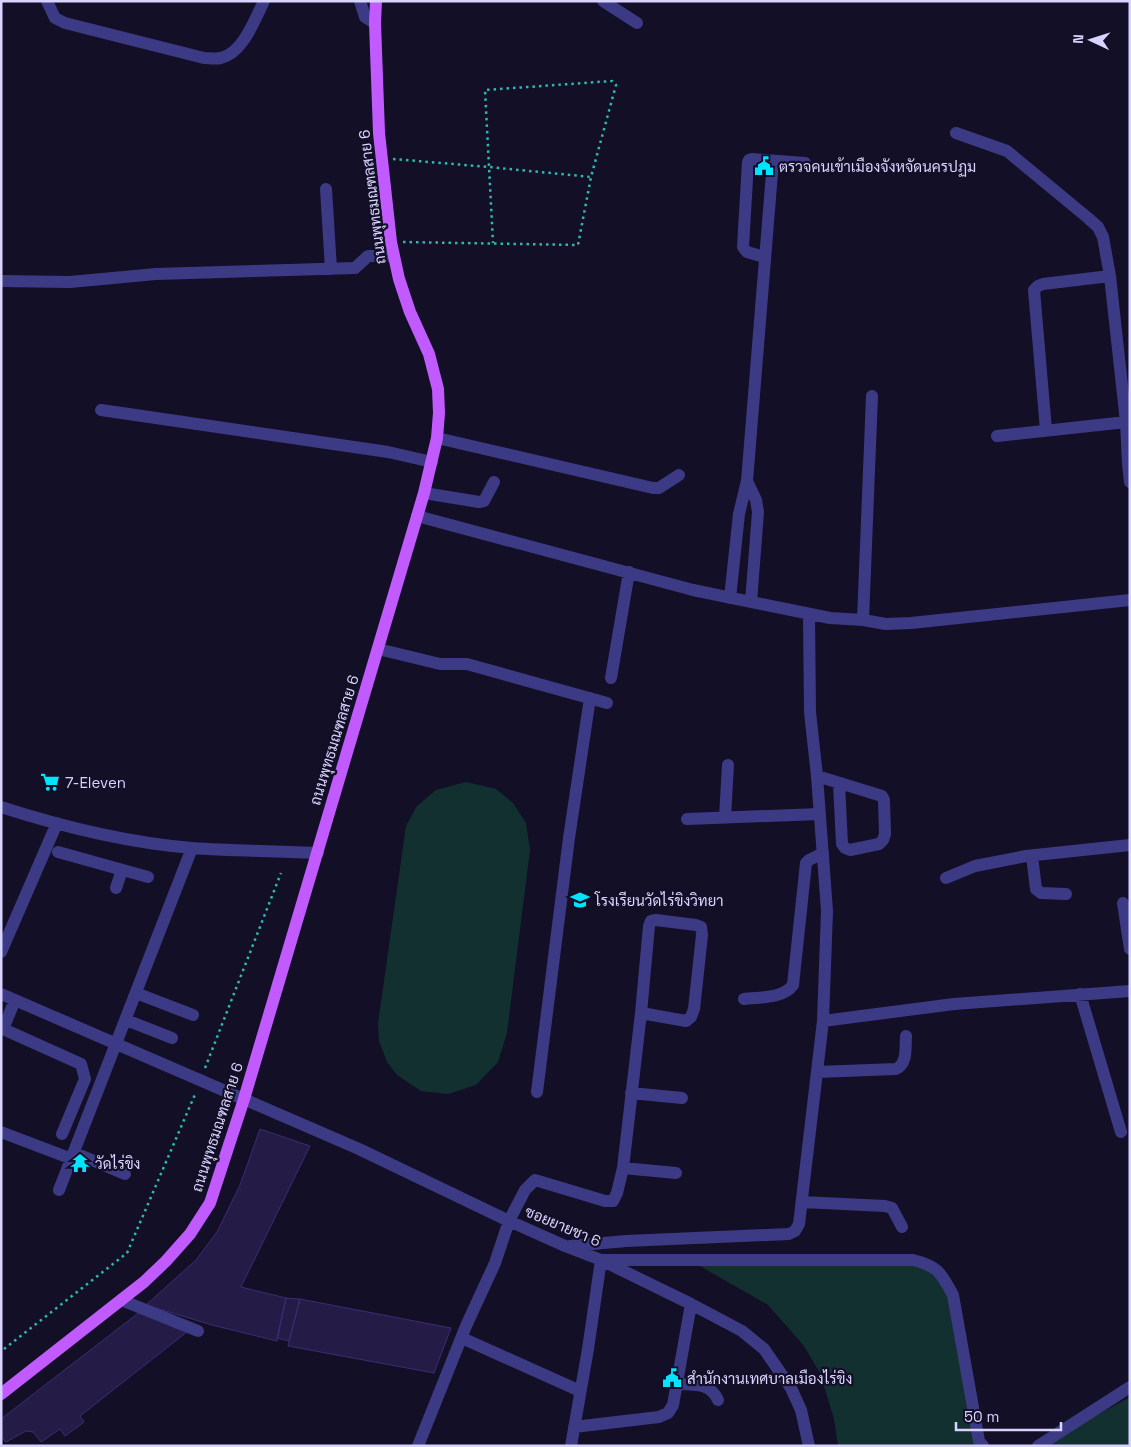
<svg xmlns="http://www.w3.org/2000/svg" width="1131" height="1447" font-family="'Space Grotesk',Sarabun,sans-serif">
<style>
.green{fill:#12302f}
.building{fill:#241b47;stroke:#3b2d73}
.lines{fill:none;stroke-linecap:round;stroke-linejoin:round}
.path{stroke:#2fb8b0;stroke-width:2.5;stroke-dasharray:2.5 4;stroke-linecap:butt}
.minor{stroke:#3d3a85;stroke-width:12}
.major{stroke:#c25bff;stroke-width:12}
.labels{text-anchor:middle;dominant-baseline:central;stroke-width:4.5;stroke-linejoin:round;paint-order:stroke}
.poi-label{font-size:15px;fill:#d9d4ff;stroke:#130f26;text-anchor:start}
.street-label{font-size:15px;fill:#d9d4ff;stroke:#130f26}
</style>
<rect width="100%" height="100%" fill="#130f26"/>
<path class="green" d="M466,782L496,789L513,803L526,823L530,850L507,1033L498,1062L476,1085L448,1094L421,1091L397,1075L387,1062L379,1041L378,1023L406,826L417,806L436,790Z
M693,1262L928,1265L953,1297L982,1446H838L834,1419L820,1373L804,1346L768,1305Z
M1130,1397V1446H1040L1049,1441Z"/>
<path class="building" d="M260,1129L310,1146L241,1287L286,1298L277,1341L212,1325L146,1305L196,1260L217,1232L240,1185Z
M286,1298L300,1299L289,1341L277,1338Z
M300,1299L451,1328L434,1373L288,1346Z
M141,1311L188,1331L80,1416L84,1422L65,1436L60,1429L41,1442L33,1432L26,1431L6,1442L1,1437V1419Z"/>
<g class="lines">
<path class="path" d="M393,159L489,167L591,177
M403,242L578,245L591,177L616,85L612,81L485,90L493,243
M205,1068L281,873
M4,1349L127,1253L196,1092"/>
<path class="minor" d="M47,1L55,18L65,23L204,58C209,58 216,59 221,58C243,53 255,19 264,1
M360,1L365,17L375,23
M603,1L637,23
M956,133L1007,151L1088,218L1098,227L1103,237L1110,276L1126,422L1128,464
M326,189L331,269
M764,257L747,252L743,247L748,162L749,160L752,159L805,163
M1,281L70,282L156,274L355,268L368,256H393
M101,410L388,452L432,462
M1046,430L1034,290L1038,286L1043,284L1110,276
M997,436L1126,422
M437,438L653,488H659L679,475
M1130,464H1128L1130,482
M747,481L756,500L758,512L751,602
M424,493L479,502L484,501L494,482
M417,516L693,590L830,618L863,620L886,624L911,623L1130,600
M730,598L739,514L747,481L773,161
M863,620L872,396
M378,649L440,664H467L607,703
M611,678L629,572
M817,776L882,796L884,800L885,834L883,840L879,844L850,850L845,848L842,844L839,784
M1,807C60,826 130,843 192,848C234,851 276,851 318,853
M725,817L728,765
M687,819L820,814
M58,852L148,877
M1032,856L1036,889L1041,893L1066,894
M946,878L975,866L1026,856L1130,845
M116,888L122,870
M1123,903L1130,949
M1,952L57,823
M136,993L193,1015
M1,994L359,1149L509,1221L565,1246L601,1260L691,1304L742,1331L764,1349L791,1388L801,1410L809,1446
M1080,994L1121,1132
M744,999C759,997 783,999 793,985L806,863L809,860L823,853
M126,1020L172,1038
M823,1021L954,1004L1130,991
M1,1028L81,1064L85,1079L62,1134
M3,1029L15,1000
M817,1072L896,1069C908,1063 905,1048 906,1036
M537,1092L569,838L590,698
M631,1093L682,1098
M1,1132L72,1159
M75,1153L125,1174
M623,1168L676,1173
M59,1190L192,848
M802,1202L885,1206L892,1208L902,1227
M570,1246L626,1241L789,1234L795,1231L799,1224L823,1021L827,911L817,776L810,712L809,615
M121,1300L198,1331
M462,1338L580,1391
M677,1384C694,1385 710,1382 718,1400
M574,1427L659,1417L668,1413L673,1405L691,1304
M418,1446L466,1326L495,1263L509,1221L525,1190L535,1180L605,1201H613L617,1193L623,1168L641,1013L649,926L651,921L656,920L696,925L701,927L702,935L694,1009L691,1017L686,1021L641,1013
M571,1446L588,1349L601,1260H913C938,1266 941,1273 953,1295L979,1441L983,1446
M1038,1446L1130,1387"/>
<path class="major" d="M1,1394L144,1282L166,1261L190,1234L210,1203L244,1099L424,493L437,438L439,413L438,389L429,354L410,312L399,279L391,242L379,133L375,23L376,1"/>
</g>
<defs>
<g id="civic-bare" transform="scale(1.5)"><path d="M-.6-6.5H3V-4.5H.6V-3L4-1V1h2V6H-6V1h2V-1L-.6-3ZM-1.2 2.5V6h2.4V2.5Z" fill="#00e5ff" stroke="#130f26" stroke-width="2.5" paint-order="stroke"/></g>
<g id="supermarket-bare" transform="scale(1.5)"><path d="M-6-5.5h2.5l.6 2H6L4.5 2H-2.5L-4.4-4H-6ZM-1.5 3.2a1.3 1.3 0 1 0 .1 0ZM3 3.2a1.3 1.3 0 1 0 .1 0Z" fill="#00e5ff" stroke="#130f26" stroke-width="2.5" paint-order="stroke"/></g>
<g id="school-bare" transform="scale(1.5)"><path d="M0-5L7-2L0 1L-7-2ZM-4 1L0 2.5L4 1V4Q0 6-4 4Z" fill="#00e5ff" stroke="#130f26" stroke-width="2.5" paint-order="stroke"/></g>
<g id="temple-bare" transform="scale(1.5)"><path d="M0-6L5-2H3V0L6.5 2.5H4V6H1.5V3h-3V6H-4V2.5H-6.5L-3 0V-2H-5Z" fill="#00e5ff" stroke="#130f26" stroke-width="2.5" paint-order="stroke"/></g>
</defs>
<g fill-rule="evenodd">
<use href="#civic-bare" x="764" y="166"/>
<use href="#supermarket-bare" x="50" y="782"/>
<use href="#school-bare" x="580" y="900"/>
<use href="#temple-bare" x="80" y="1163"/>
<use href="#civic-bare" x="672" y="1378"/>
</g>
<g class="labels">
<g class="poi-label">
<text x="779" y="166">ตรวจคนเข้าเมืองจังหจัดนครปฏม</text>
<text x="65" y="782">7-Eleven</text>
<text x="595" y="900">โรงเรียนวัดไร่ขิงวิทยา</text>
<text x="95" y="1163">วัดไร่ขิง</text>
<text x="687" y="1378">สำนักงานเทศบาลเมืองไร่ขิง</text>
</g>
<g class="street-label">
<text transform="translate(372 197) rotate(-97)">ถนนพุทธมณฑลสาย 6</text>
<text transform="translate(334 740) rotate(-73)">ถนนพุทธมณฑลสาย 6</text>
<text transform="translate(217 1127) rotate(-72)">ถนนพุทธมณฑลสาย 6</text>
<text transform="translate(563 1226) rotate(23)">ซอยยายชา 6</text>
</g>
</g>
<rect width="1131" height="1447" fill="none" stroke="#d9d4ff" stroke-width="5"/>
<g transform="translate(1091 40) rotate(274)" stroke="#130f26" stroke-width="4" paint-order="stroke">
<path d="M0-4L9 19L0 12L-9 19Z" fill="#d9d4ff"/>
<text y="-8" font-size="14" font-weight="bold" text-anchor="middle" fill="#d9d4ff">N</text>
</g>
<path d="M956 1422v8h105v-8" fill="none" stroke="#d9d4ff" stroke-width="2.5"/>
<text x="964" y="1422" font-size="15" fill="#d9d4ff" stroke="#130f26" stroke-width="4" paint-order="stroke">50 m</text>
</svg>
